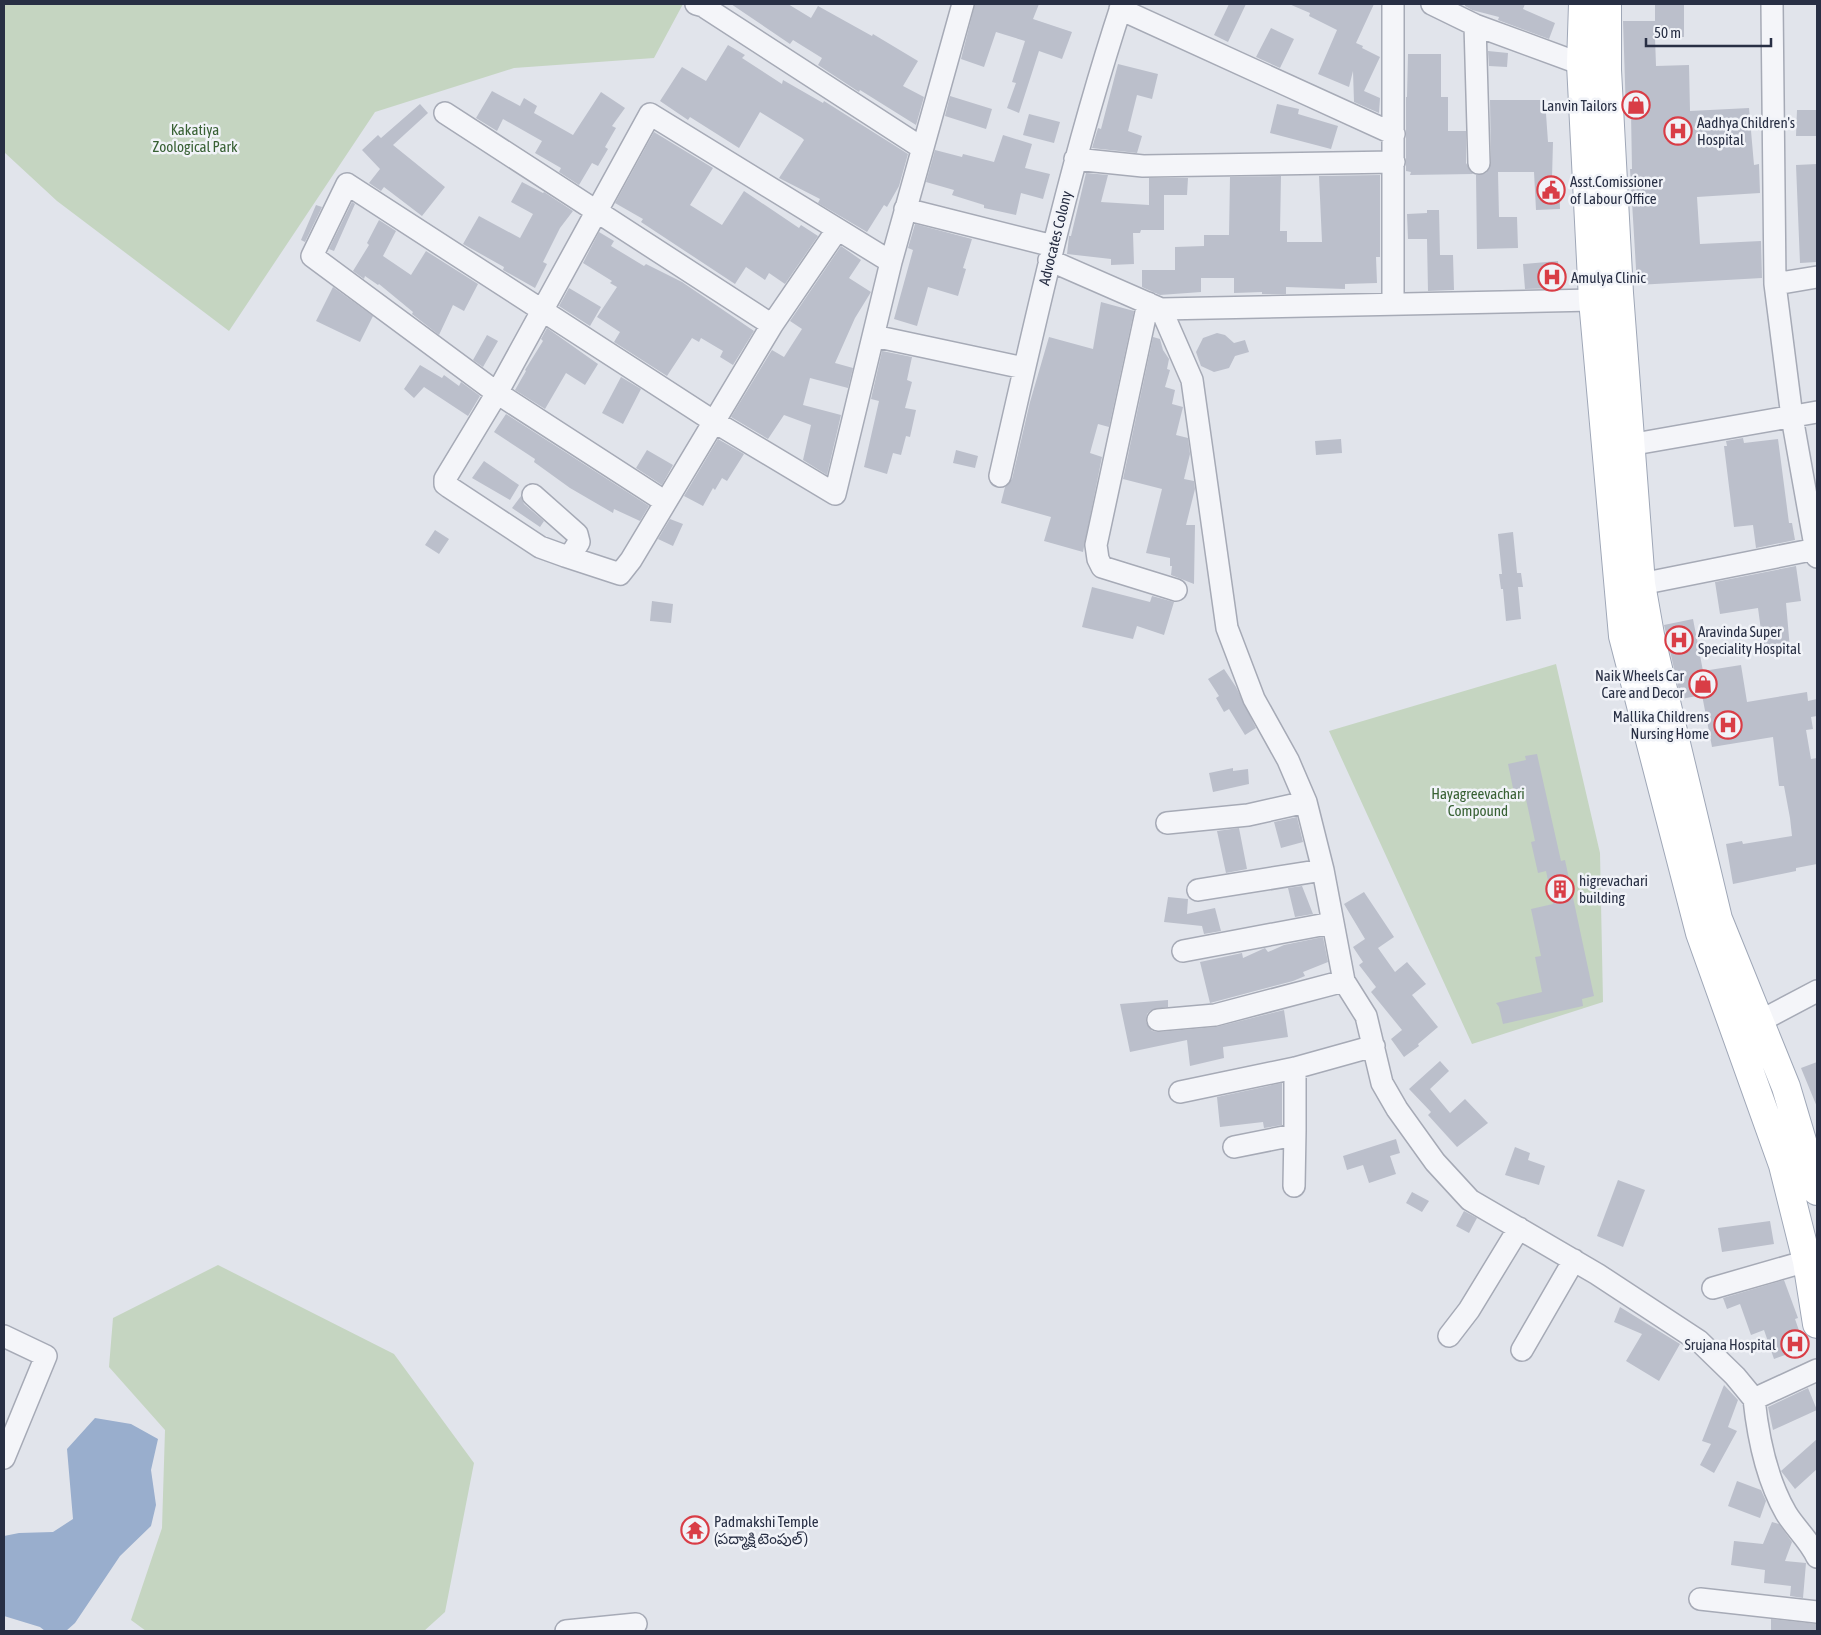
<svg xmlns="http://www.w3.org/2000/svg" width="1821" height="1635" font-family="'Asap Condensed','Noto Sans Telugu',sans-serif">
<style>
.green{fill:#c5d5c1}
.water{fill:#99aecd}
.building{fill:#bbbfcb}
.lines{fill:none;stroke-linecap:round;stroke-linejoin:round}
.minor-casing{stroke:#a6aab6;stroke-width:24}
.major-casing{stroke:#9fa7b7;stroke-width:30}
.minor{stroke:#f4f5f9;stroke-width:21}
.major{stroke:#fff;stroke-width:28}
.labels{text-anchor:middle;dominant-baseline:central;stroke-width:5;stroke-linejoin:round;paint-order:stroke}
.poi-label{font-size:15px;fill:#282f44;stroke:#f1f3f8;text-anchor:start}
.park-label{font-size:15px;fill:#386134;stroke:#f1f3f8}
.street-label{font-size:15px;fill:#282f44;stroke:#f1f3f8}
</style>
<rect width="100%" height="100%" fill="#e1e4eb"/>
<path class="green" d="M4,4H683L654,58L514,68L375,112L229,331L57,201L4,152Z
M1556,664L1600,853L1603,1002L1472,1044L1329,731Z
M218,1265L394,1354L474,1463L445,1612L424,1631H146L131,1620L162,1528L165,1430L109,1367L113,1318Z"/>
<path class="water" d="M95,1418L131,1424L158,1439L151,1470L156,1505L151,1526L120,1556L75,1623L66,1631H45L40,1627L4,1616V1536L19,1533L53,1532L73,1519L67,1449Z"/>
<path class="building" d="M731,4H788L811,18L818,6L872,36L873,34L918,61L903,86L924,97L916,125L860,90L859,92L818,65L822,58L793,40L790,44Z
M975,4H1039L1033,19L1072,32L1062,59L1039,51L1019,113L1007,108L1016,83L1012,82L1025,41L996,32L984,67L961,59Z
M1229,4H1246L1228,42L1214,35Z
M1289,4H1374L1356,43L1363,46L1362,48L1380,57L1364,91L1380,98L1379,113L1354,102L1353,71L1349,87L1318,74L1337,30L1309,16L1310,13Z
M1465,4H1525L1523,9L1555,23L1549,39L1498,20L1499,17L1472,10L1465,6Z
M1655,4H1684V37H1655L1656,66L1689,65L1690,111L1749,108L1754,165L1759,164L1760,193L1697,197L1700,244L1761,241L1762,278L1637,285L1630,169H1632L1631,113H1626L1623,21H1655Z
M1271,28L1294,39L1280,68L1256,57Z
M728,45L745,55L742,58L782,84L783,80L823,103L824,101L908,154L899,186L887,207L884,205L867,232L818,203L820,199L779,178L804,140L802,138L760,112L739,148L690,117L688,120L660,101L682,67L706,81Z
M1488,51L1508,53L1507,67L1489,66Z
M1408,54H1441V97H1448V131H1466V163L1473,174L1410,175L1411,172L1406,171V97H1407Z
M1118,64L1158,74L1152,99L1137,95L1128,131L1142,136L1137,153L1092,148L1098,128L1101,129Z
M492,91L520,106L524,98L537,106L534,113L573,135L601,92L625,108L612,126L616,128L605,147L608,149L598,166L592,163L579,185L559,172L561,168L535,153L542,141L503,119L497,131L476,118Z
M950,96L992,109L986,129L945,116Z
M1490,100H1545L1548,142H1553L1552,178H1559L1560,209L1536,210L1534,172H1498L1499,217H1517L1518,248L1477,249L1476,175L1486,173L1491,163Z
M420,104L428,113L393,145L445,187L422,216L384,187L381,191L369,183L380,169L362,150L378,135L381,138Z
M1277,104L1299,109L1298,114L1338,126L1331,149L1270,133Z
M1797,110H1817V136H1796Z
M1029,114L1060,122L1054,143L1023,135Z
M654,132L713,168L690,205L722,225L744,191L799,228L801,225L818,236L785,284L769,273L765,280L746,267L735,284L641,222L643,219L615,203Z
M1003,135L1032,144L1025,168L1050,174L1043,199L1021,193L1016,215L984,208V205L952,195L954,190L926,182L935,150L962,157L963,154L994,162Z
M1817,164V262L1800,263L1796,165Z
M1086,173L1108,175L1101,202L1149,205V178H1188L1187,195H1164V230H1141L1140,233H1133L1134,264L1111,265V259L1067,254L1069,236H1071Z
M1380,175V257H1376L1377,283L1345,284V289L1286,287V294H1262V292L1234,293V278H1201V292L1160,295L1142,287V270H1175V247L1204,246V235H1229L1230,177L1281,176L1280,231H1287V242H1322L1319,176Z
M522,182L543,193L544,192L573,211L560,228L543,262L547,264L535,288L503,270L504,267L463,244L479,216L520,238L533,214L511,202Z
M352,202L355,204L334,251L329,249Z
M316,205L322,207L305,242L301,240Z
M1427,210H1439L1440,255H1453L1454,290L1428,291L1427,239H1408L1407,214L1427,213Z
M379,220L396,231L383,256L411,275L426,251L478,284L464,311L453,305L439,335L412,314L413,312L379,284L378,285L365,276L364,279L353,271L369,245L367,243Z
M915,224L972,239L963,268L966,269L958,296L928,287L917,326L894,319L913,250L908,248Z
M599,232L614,241L611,246L644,266L646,264L682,282L754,331L733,365L720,357L723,351L701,338L699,342L692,338L667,376L614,342L620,332L597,317L617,287L610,283L612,281L583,263Z
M841,246L861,260L849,278L871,292L855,318L835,363L853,368L848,388L810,378L803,405L841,415L827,475L803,460L811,425L784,415L768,439L731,417L772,350L784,357L802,329L790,321Z
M1558,261L1559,288L1525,289L1523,264Z
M333,287L373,316L360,342L316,321Z
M569,288L601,307L590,326L559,306Z
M1101,302L1134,311L1109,427L1098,424L1090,453L1102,457L1083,552L1044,541L1051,517L1001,503L1005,487L1012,479L1030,402L1049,337L1093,349Z
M547,328L598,364L585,385L566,373L545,409L515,390L526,371L525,370L543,341L541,339Z
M1217,333L1225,335L1234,343L1245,340L1249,352L1235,356L1229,368L1214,372L1201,366L1196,352L1203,338Z
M487,335L498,341L483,367L473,360Z
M1153,337L1160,339L1163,350L1169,359L1167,369L1170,370L1165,387L1175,390L1172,404L1183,407L1176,435L1188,438L1190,454L1184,479L1194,481L1195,489L1186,525H1195L1194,584L1171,575L1172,566H1170V558L1146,553L1162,489L1123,479Z
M882,351L912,357L907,380L912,382L905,408L916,410L910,437L906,436L901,455L893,453L887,474L864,467L879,401L871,399Z
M420,365L442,378L444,375L459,386L461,382L480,396L468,416L424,387L414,398L404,389Z
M621,377L641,389L623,424L602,413Z
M506,414L649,506L640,521L614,509L613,513L570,488L534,462L535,459L494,432Z
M1743,438L1744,443L1778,439L1789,523H1792L1795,540L1756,548L1753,525L1734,527L1724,446H1727L1726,441Z
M718,439L744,454L727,481L722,478L715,490L713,488L703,506L684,496Z
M1341,439L1342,453L1316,455L1315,441Z
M647,450L673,465L662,485L636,468Z
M956,450L978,456L975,468L953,463Z
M484,461L519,485L510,500L472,478Z
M521,496L524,504L544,521L540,527L512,508Z
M670,519L683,524L673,546L658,539Z
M435,530L449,539L439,554L425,545Z
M1513,532L1517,573H1521L1523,587H1518L1521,619L1506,621L1503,589H1501L1499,574H1502L1498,534Z
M1796,566L1801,601L1786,603L1790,649L1764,653L1758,608L1720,614L1715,582Z
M1092,587L1150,602L1152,596L1174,602L1164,635L1137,626L1133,639L1082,627Z
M652,601L673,604L671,623L650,621Z
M1693,619L1703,671L1741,665L1747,702L1807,692L1808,701L1817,699V716L1811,717L1813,729L1806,730L1811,759L1817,758V864L1796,868V871L1733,884L1726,844L1742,841L1743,844L1792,836L1790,818L1784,786H1779L1773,737L1712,747L1702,695L1681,699L1664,625Z
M1224,669L1236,687L1256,728L1245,735L1229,709L1224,712L1216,698L1219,696L1208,679Z
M1537,754L1561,861L1565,860L1594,996L1582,999L1583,1006L1503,1024L1499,1007L1496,1003L1542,992L1535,957L1541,956L1531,909L1553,904L1546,871L1538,873L1531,842L1535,841L1524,790L1514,793L1508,764L1526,760L1525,756Z
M1233,768V771L1248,769L1249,784L1213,792L1209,773Z
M1297,817L1303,842L1281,848L1274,822Z
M1239,828L1247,869L1226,873L1217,831Z
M1302,886L1313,914L1295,917L1288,888Z
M1364,892L1394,937L1378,948L1395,972L1407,962L1426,984L1412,995L1438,1027L1418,1044L1419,1046L1404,1057L1391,1039L1402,1030L1371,992L1376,987L1359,965L1363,962L1353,947L1365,939L1344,904Z
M1168,897L1188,899L1187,914L1215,908L1221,931L1204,934L1202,926L1164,922Z
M1323,937L1328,962L1303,972L1305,976L1293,981L1210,1003L1200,962L1242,953L1243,958L1265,948L1268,952L1284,945Z
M1168,1000V1007L1151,1010L1147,1014L1146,1022L1152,1031L1159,1032L1216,1027L1284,1010L1288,1037L1223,1047L1224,1058L1190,1066L1187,1040L1130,1052L1120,1004Z
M1440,1061L1449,1071L1430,1089L1450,1113L1465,1099L1488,1123L1457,1147L1428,1115L1431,1112L1409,1089Z
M1817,1062V1107L1801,1068Z
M1282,1083V1125L1264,1128L1263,1122L1220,1127L1217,1097Z
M1396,1139L1400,1153L1390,1156L1396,1174L1369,1183L1363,1165L1347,1170L1343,1156Z
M1515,1147L1530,1153L1528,1160L1545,1166L1539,1185L1505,1175Z
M1618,1180L1645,1190L1623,1247L1597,1236Z
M1412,1192L1429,1201L1422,1212L1406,1203Z
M1464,1211L1477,1218L1469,1233L1456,1226Z
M1770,1221L1774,1244L1722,1252L1718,1228Z
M1784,1280L1798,1318L1795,1319L1805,1348L1774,1359L1764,1330L1751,1335L1740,1304L1727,1309L1723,1298Z
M1620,1307L1680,1344L1659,1381L1626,1361L1642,1334L1614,1322Z
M1724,1385L1738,1400L1728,1427L1737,1431L1714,1473L1700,1465L1711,1444L1702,1441Z
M1808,1388L1817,1410L1773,1430L1768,1407Z
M1817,1439V1469L1795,1489L1781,1471Z
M1737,1481L1761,1490L1766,1501L1760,1518L1728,1506Z
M1772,1522L1779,1524L1792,1542L1785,1561L1806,1563L1803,1598L1790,1596L1791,1586L1764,1583L1765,1570L1731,1565L1734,1541L1763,1544Z
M1771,1619L1817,1624V1631H1771Z"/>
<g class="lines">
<g class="minor-casing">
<path id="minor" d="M696,4L703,6L922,148
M1432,4L1475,25L1581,64
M1772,4L1775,284L1792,417L1817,557
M1120,9L1394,134
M1475,25L1479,163
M445,113L772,325
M1075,159L1143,166L1394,162
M905,209L1053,246
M1049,260L1161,309L1593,300
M1775,284L1817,277
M1148,303L1096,545L1098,559L1102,567L1176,590
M1393,303V4
M1161,309L1192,380L1227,628L1254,699L1288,760L1306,802L1323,870L1344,981L1366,1016L1382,1083L1397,1109L1435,1162L1470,1200L1597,1274L1699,1341L1735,1376L1754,1399L1817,1370
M874,336L1024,368
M1616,449L1629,445L1817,412
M1000,476C1036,317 1071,159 1122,4
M533,495L577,534L579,542L572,553L565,556L540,547L449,487L445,484V479L497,393L650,114L891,262
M664,501L497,393L312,256L347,184L713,421L835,494L891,262L963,4
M565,556L620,574L631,560L772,325L837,230
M1641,584L1816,549
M1167,823L1248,815L1306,802
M1198,890L1323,870
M1183,951L1332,923
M1158,1020L1215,1015L1344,981
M1747,1028L1817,991
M1180,1092L1295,1068L1374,1046
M1234,1147L1289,1136L1295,1131V1068
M1294,1186L1295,1131
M1713,1288L1807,1261
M4,1336L46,1356L4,1458
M1449,1336L1469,1310L1519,1228
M1522,1350L1574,1260
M1754,1399C1758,1437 1767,1480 1786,1513C1795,1528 1810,1541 1817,1557
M1700,1599L1817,1612
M566,1631L636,1624"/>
</g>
<g class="major-casing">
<path id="major" d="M1583,4L1581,64L1593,300L1623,636L1700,933L1783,1165L1807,1261L1817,1324
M1607,4V70L1619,293L1641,584L1650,635L1718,919L1786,1087L1817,1191"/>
</g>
<use href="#minor" class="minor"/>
<use href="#major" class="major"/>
</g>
<defs>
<g id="shop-ring" transform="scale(1.4375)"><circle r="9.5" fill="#f1f3f8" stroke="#d93d46" stroke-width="1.5"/><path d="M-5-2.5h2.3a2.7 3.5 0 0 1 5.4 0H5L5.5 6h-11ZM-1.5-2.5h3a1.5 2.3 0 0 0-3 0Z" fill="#d93d46"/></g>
<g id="hospital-ring" transform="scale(1.4375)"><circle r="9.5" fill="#f1f3f8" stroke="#d93d46" stroke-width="1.5"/><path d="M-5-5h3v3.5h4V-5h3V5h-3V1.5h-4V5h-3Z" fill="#d93d46"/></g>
<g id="civic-ring" transform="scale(1.4375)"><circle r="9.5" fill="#f1f3f8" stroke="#d93d46" stroke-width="1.5"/><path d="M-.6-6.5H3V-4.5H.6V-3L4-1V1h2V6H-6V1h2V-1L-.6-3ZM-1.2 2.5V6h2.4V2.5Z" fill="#d93d46"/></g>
<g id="building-ring" transform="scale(1.4375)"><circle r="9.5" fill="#f1f3f8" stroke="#d93d46" stroke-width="1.5"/><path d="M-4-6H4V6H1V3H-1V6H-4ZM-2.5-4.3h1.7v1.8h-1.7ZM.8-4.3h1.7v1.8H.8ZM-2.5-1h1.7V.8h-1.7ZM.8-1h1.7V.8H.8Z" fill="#d93d46"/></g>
<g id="temple-ring" transform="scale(1.4375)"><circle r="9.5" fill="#f1f3f8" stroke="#d93d46" stroke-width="1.5"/><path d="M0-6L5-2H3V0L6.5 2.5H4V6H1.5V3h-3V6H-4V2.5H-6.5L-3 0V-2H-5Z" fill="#d93d46"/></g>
</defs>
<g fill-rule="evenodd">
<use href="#shop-ring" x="1636" y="105"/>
<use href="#hospital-ring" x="1678" y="131"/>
<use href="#civic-ring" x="1551" y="190"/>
<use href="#hospital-ring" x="1552" y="277"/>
<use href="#hospital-ring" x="1679" y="640"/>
<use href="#shop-ring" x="1703" y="684"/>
<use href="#hospital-ring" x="1728" y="725"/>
<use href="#building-ring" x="1560" y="889"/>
<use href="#hospital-ring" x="1795" y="1344"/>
<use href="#temple-ring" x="695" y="1530"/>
</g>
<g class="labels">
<g class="poi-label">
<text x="1617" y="105" text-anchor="end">Lanvin Tailors</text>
<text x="1697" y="122">Aadhya Children's<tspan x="1697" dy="17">Hospital</tspan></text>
<text x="1570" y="181">Asst.Comissioner<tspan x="1570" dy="17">of Labour Office</tspan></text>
<text x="1571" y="277">Amulya Clinic</text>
<text x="1698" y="631">Aravinda Super<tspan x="1698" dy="17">Speciality Hospital</tspan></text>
<text x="1684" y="675" text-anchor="end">Naik Wheels Car<tspan x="1684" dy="17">Care and Decor</tspan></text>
<text x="1709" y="716" text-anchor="end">Mallika Childrens<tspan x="1709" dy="17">Nursing Home</tspan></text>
<text x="1579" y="880">higrevachari<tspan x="1579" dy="17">building</tspan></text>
<text x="1776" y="1344" text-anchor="end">Srujana Hospital</text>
<text x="714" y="1521">Padmakshi Temple<tspan x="714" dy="17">(పద్మాక్షి టెంపుల్ )</tspan></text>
</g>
<g class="park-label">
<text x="195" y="129">Kakatiya<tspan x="195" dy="17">Zoological Park</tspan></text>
<text x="1478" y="793">Hayagreevachari<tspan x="1478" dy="17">Compound</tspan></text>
</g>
<g class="street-label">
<text transform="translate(1055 238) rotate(-76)">Advocates Colony</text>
</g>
</g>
<rect width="1821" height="1635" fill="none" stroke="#282f44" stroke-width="10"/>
<path d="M1646 38v8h125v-8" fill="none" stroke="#282f44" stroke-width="2.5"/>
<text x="1654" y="38" font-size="15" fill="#282f44" stroke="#f1f3f8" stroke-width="4" paint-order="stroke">50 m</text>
</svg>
